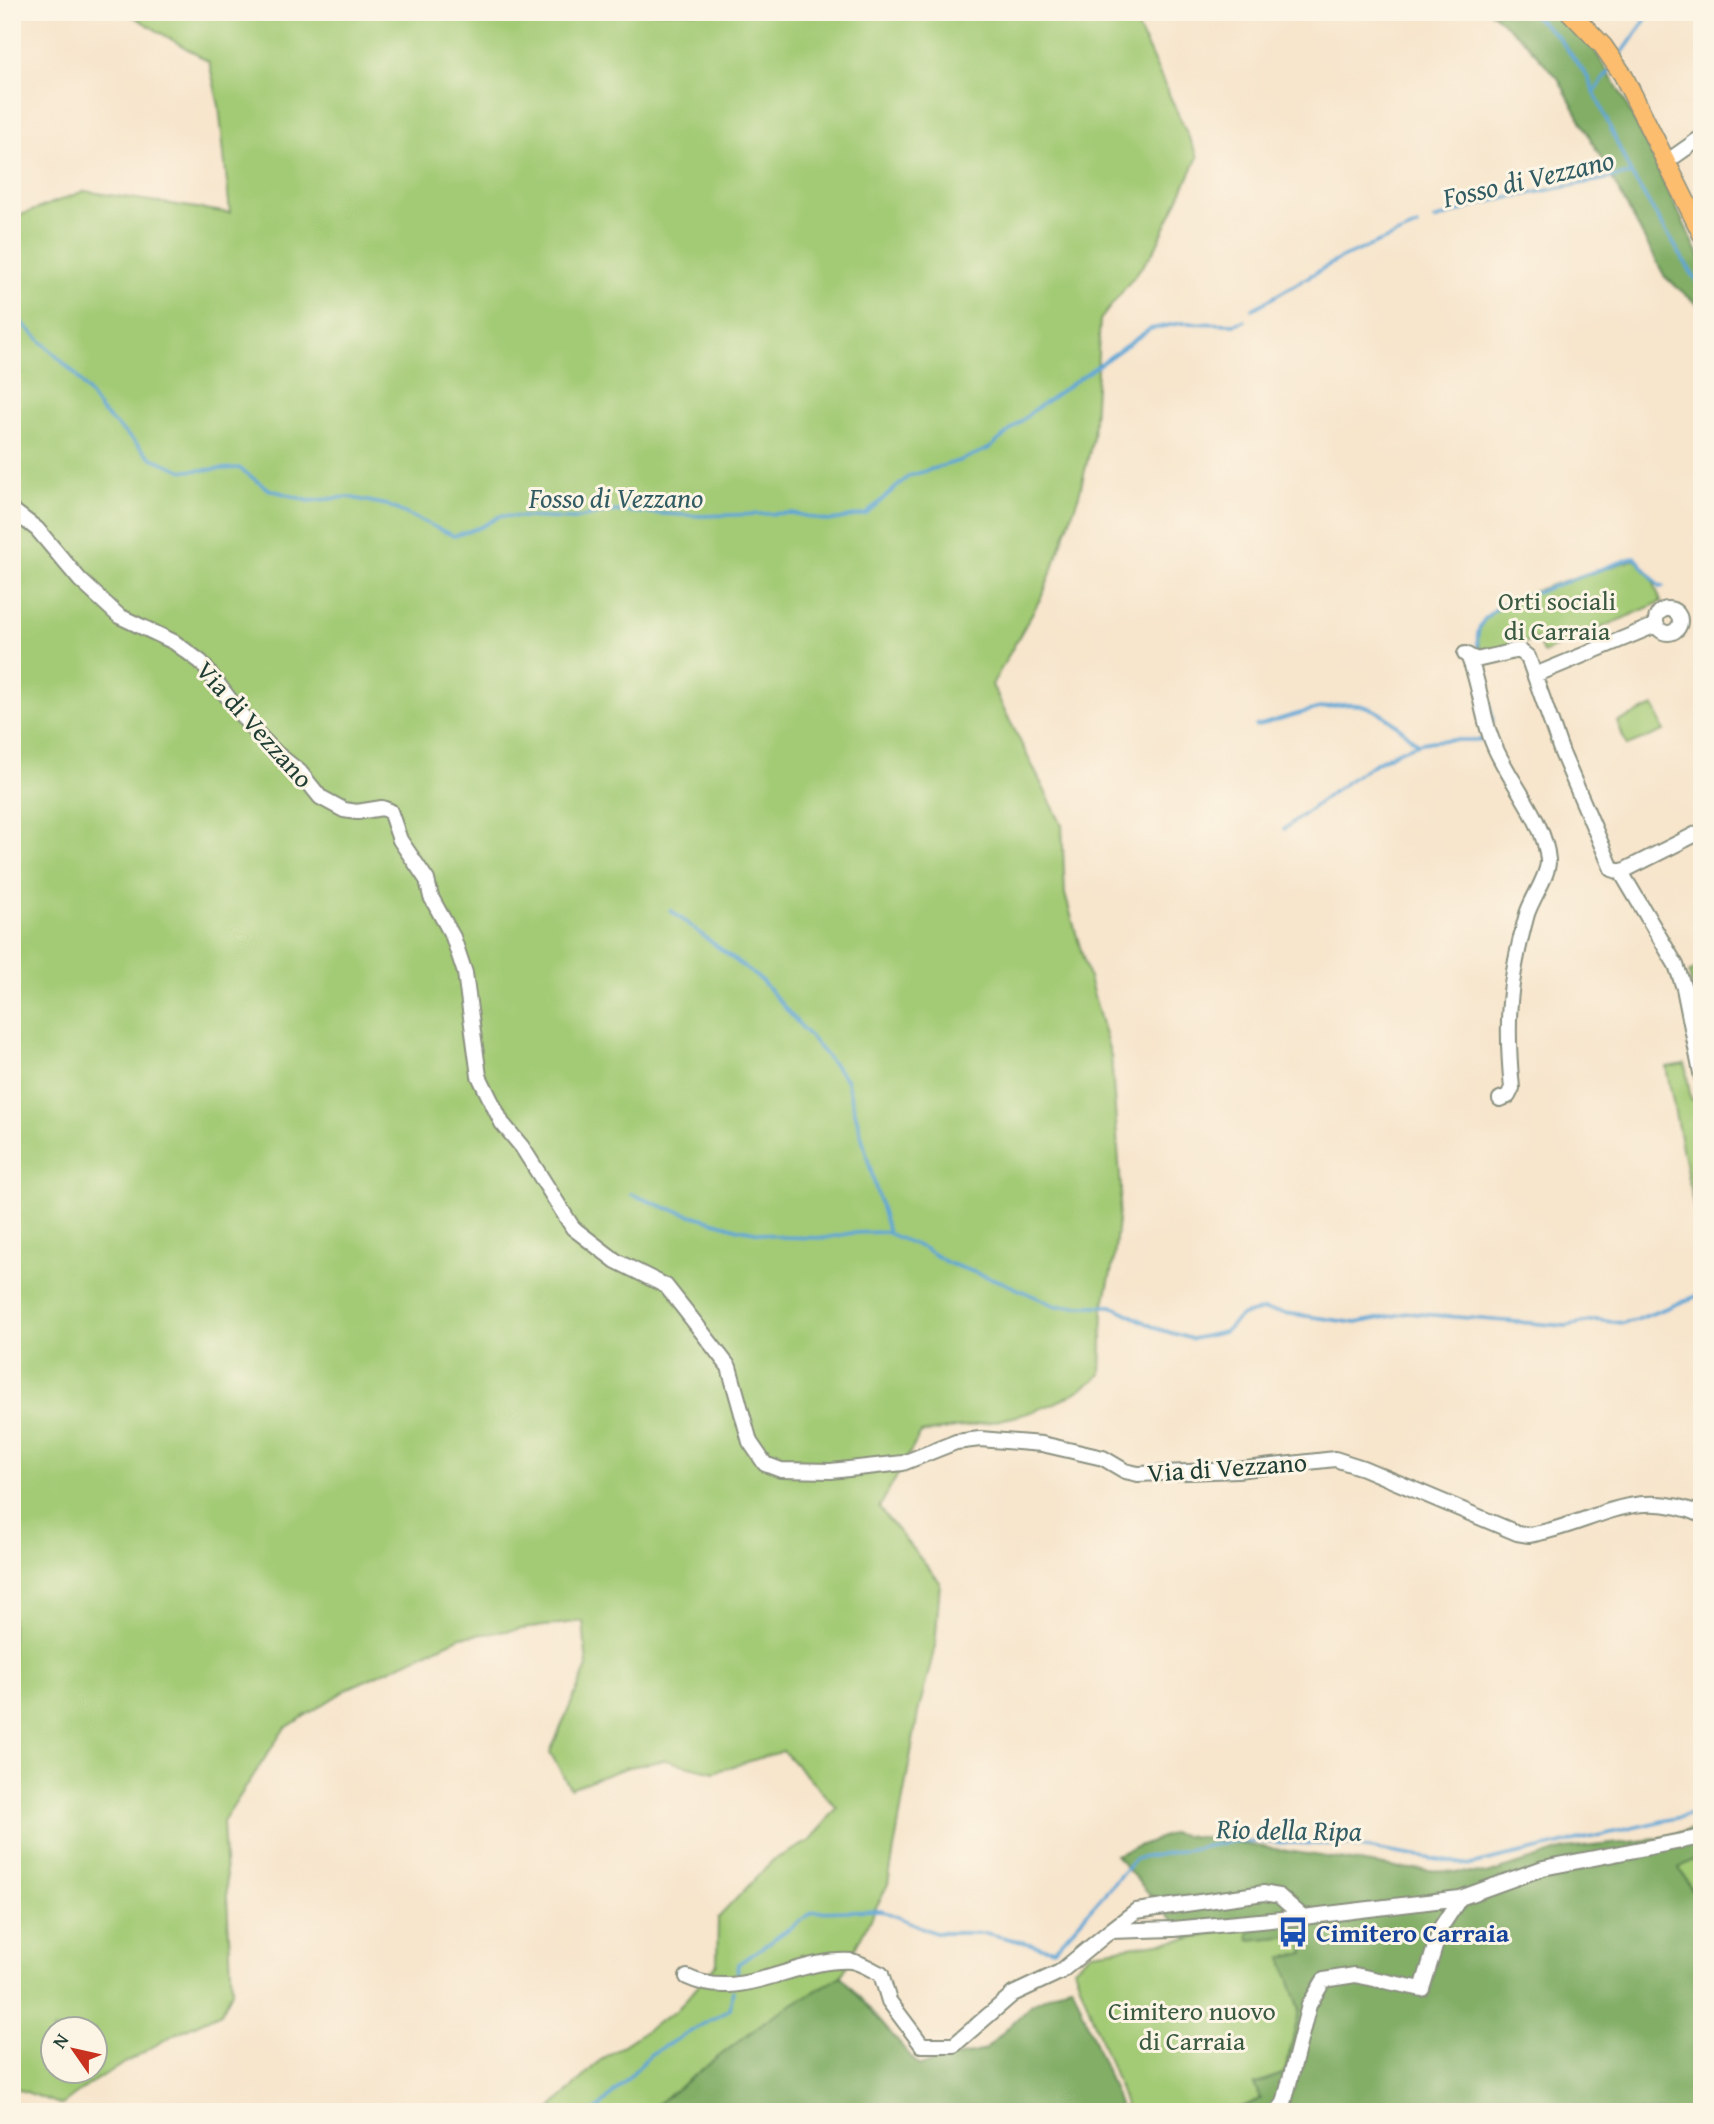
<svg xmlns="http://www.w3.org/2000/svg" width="1714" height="2124" font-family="'Gentium Book Plus',serif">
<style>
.green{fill:#a3ca75;stroke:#618454;stroke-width:2;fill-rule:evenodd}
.forest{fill:#82ae66;stroke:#50764d;stroke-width:2}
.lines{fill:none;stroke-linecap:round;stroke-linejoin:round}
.stream{stroke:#5fa6d5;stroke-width:3.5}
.minor-casing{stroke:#8b9180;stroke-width:18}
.major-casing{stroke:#8b9180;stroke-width:21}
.minor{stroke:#fff;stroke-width:14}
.major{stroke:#fcbd6e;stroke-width:18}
.labels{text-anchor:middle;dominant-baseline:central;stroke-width:6;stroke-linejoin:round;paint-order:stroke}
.park-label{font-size:26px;fill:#395941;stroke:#fcf5e5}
.street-label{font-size:26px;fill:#1f3d34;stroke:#fcf5e5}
.transit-label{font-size:26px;font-weight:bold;fill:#164399;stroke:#fcf5e5;text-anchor:start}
.water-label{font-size:28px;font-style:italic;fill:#325c64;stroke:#fcf5e5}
</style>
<rect width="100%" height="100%" fill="#fcf5e5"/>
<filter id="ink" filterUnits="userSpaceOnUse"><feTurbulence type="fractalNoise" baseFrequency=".0143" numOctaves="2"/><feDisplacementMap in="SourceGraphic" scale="14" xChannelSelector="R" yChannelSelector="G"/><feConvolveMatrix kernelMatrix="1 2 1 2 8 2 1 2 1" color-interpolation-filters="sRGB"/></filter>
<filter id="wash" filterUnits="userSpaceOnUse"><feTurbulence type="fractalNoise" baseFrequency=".00686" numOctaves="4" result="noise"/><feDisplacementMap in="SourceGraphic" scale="28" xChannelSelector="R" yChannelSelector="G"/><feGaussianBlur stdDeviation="1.57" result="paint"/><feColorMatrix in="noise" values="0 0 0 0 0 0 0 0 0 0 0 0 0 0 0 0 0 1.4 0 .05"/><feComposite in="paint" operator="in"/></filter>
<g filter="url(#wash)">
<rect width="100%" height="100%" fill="#f7e5cc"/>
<path class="green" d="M126,12H1131L1198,157L1154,251L1100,320L1093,438L1079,495L1044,592L992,685L1062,825L1065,894L1111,1056L1121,1189L1114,1259L1103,1308L1101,1374C1053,1417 982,1424 921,1433L879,1508L940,1582L935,1647L918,1713L888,1884L841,1976L769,2018L647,2112H548L598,2062L677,2010L717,1963L718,1918L773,1860L810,1841L837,1808L783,1751L714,1772L665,1760L625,1768L570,1788L550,1752L587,1667L583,1621L461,1637L351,1687L284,1729L223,1822L232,1991L221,2013L175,2034L94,2081L62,2105L12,2087V209L21,215L84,191L230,213L219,106L209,62ZM52,2030H94V2072H52Z
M1636,559L1651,575L1661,602L1543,653L1537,638L1500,652L1486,653C1465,637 1488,611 1506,603C1546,584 1593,573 1636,559Z
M1654,706L1664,731L1627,746L1617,722Z
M1702,965V1030L1689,973Z
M1685,1064L1691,1100L1702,1098V1249L1666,1067Z
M1702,1855V1891L1695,1895L1679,1868Z
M1248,1926L1250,1940L1302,1935L1305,1953L1282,1958L1300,2009L1285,2073L1255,2084L1261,2099L1229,2112H1128L1074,1968L1092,1952L1188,1939Z"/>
<path class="forest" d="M1491,12H1556L1593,48L1622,95L1702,261V313L1698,305L1665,277L1558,78L1525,42Z
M1702,1826V1855L1679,1868L1695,1895L1702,1891V2112H1233L1261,2099L1254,2085L1285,2073L1300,2009L1282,1958L1305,1953L1302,1935L1249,1940L1248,1926L1189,1939L1115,1855L1172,1833L1397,1868L1487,1874L1565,1849L1657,1839Z
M841,1976L919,2066L985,2050L1032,2004L1072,1984L1122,2112H647L769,2018Z"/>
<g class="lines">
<path class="stream" d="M1529,12L1557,36L1587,76L1631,174L1702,290
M1618,59L1651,12
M1594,92L1612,68
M1434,220L1487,202L1631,174
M1253,309L1341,258L1418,226
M12,313L75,374L102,412L152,458L184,471L239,468L268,489L309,501L348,497L387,505L454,536L481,527L500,516L573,519L614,511L701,516L792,513L828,521L866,514L909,476L962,460L990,448L1034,410L1150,329L1181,323L1234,324L1244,321
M1479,656C1474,628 1480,619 1503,604L1635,557L1660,587L1663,586
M1481,664L1493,721
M1256,726C1283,719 1331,701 1359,705C1382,709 1402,730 1418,744
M1284,829C1326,799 1372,756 1422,743C1445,737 1466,742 1487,739
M670,910L762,981L846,1079L888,1233
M631,1194L664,1207L739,1229L782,1237L825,1238L852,1233L885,1232L925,1249L948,1263L1002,1282L1056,1306H1112L1158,1329L1192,1339L1224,1332L1242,1315L1263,1310L1356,1323L1408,1313L1566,1326L1595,1320L1623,1323L1636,1320L1702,1294
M736,1977L738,1964L813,1912L881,1910L935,1933H986L1054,1950L1135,1859L1235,1841L1347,1845L1470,1865L1702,1812
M595,2112L651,2054L730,2009L733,1991"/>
</g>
</g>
<g filter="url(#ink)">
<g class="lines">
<g class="minor-casing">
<path id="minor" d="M1665,163L1702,137
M12,510L37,529L80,580L119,616L174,642L201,662L250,726L276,753L300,772L320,797L344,810L357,812L382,808L390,811L400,840L427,880L431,897L453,937L465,973L479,1076L502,1123L522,1147L573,1228L616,1261L666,1286L685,1310L729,1367L750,1442L765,1464L781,1470L831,1471L903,1463L956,1442L980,1439L1042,1444L1103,1458L1125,1471L1138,1474L1237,1470L1335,1459L1363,1468L1517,1533L1529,1535C1593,1525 1634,1484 1702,1515
M1656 621a12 12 0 1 1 24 0a12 12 0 1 1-24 0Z
M1465,654L1476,660L1519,650L1528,657L1562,753L1612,869L1621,872L1676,965L1684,988L1702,1078
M1469,658C1480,684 1481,710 1490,735C1503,775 1545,818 1548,860C1549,875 1532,898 1527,914C1509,980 1505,1020 1512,1088L1508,1096L1500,1099
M1535,675L1656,625
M1621,872L1702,831
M1111,1930L1136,1911L1264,1893L1279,1896L1303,1917
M687,1977C741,2003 794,1958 851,1961C860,1962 872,1970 881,1974L889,2001L922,2045H954L1013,1994L1060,1972L1110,1931L1173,1929L1303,1917L1460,1898L1543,1868L1702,1837
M1277,2112L1284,2103L1309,2005L1324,1980L1355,1975L1422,1989L1441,1927L1460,1898"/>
</g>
<g class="major-casing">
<path id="major" d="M1570,12L1603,46L1623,75L1702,234"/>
</g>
<use href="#minor" class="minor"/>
<use href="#major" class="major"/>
</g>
</g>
<defs>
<g id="bus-bare" transform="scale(2.415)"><path d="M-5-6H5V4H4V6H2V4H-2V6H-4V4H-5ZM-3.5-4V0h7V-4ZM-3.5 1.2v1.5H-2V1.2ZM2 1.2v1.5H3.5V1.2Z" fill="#1a4fb4" stroke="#fcf5e5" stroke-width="2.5" paint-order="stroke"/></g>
</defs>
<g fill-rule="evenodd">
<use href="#bus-bare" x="1293" y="1932"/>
</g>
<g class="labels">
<g class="park-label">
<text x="1557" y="600">Orti sociali<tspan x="1557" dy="30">di Carraia</tspan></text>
<text x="1192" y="2010">Cimitero nuovo<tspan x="1192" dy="30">di Carraia</tspan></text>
</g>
<g class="street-label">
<text transform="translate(255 724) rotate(48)">Via di Vezzano</text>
<text transform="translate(1227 1467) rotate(-4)">Via di Vezzano</text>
</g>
<g class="transit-label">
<text x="1316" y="1932">Cimitero Carraia</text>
</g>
<g class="water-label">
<text transform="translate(1528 178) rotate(-13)">Fosso di Vezzano</text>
<text x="616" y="497">Fosso di Vezzano</text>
<text transform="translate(1289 1829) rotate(1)">Rio della Ripa</text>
</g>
</g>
<rect width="1714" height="2124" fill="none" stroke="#fcf5e5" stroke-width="42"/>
<g transform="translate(74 2050) rotate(304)"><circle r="33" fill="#fcf5e5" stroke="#a4ab9e" stroke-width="2"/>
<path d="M0-5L12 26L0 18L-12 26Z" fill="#c8321e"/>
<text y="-10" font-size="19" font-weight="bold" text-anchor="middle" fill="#1f3d34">N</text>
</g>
</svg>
